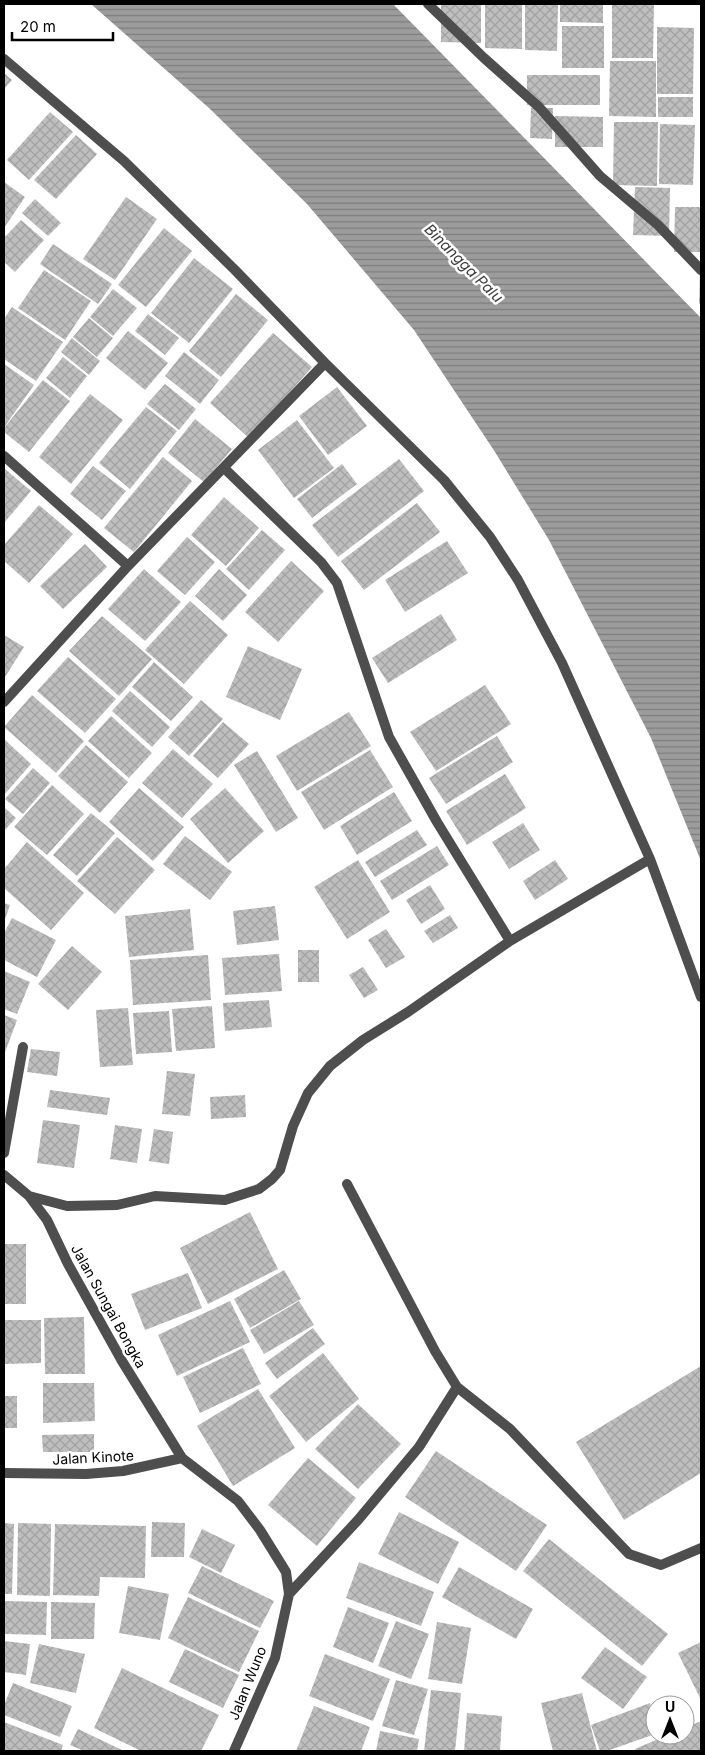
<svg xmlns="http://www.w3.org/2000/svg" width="705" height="1755" font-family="Inter,sans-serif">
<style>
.water{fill:url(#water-rules)}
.building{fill:url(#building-cross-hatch)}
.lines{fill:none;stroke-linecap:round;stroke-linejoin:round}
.street{stroke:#4e4e4e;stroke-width:10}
.labels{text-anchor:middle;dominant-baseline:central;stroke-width:5;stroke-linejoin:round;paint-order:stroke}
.street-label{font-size:14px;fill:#000;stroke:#fff}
.water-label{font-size:15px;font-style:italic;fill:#3d3d3d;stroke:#fff}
</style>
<defs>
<pattern id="water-rules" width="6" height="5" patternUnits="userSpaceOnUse" patternTransform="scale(1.25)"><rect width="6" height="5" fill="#9c9c9c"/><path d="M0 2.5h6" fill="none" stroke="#7d7d7d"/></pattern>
<pattern id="building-cross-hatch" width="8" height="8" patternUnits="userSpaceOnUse" patternTransform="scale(1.25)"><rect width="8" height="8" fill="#bebebe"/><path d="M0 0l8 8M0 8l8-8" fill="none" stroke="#a2a2a2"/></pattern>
</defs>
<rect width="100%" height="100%" fill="#fff"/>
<path class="water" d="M91,4H393L701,318V861L651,738L549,540L495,452L414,330L307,204L209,108Z"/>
<path class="building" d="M441,4H481V43L441,42Z
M485,4H522V49L485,48Z
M525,4H558L557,51L525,50Z
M560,4H603V23L560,22Z
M612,4H654L653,58H612Z
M562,26H604V68H562Z
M657,27L694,28L693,94H657Z
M610,61H656V117L609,116Z
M4,73L12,80L4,89Z
M527,75H600V105H527Z
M658,97H693V117H658Z
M531,108H553L552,139L530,138Z
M50,112L73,132L29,180L7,160Z
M555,116L603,117V147H555Z
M614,122H658L657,186L613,185Z
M660,124L695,125L693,185L659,184Z
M76,135L97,154L56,199L34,180Z
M4,182L25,197L4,228Z
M635,187L670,188L669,236L633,235Z
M126,197L157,219L115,280L83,259Z
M35,199L61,223L48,236L22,213Z
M675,207H701V252H674Z
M21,220L44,240L15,272L4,262V238Z
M164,228L192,251L146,307L118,285Z
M53,244L112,284L98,304L40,264Z
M194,258L233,289L189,343L151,313Z
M700,267H701V304H699Z
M44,270L91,301L65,340L18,308Z
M113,289L137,308L113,336L90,317Z
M236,294L268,320L221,377L189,351Z
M12,307L63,342L36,381L4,359V319Z
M148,314L179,338L165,355L135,331Z
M89,318L113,338L97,357L73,337Z
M128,331L168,363L145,390L106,358Z
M273,333L312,367L249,438L210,403Z
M72,338L100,361L89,375L61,352Z
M184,352L219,380L200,404L165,376Z
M63,357L87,376L70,398L46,378Z
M4,364L34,385L5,426H4Z
M43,380L70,401L29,452L4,432V428Z
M165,384L196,409L179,430L147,404Z
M337,387L367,426L328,455L299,416Z
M90,394L123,420L71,484L39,457Z
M146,407L177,431L130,489L99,463Z
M195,419L232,449L204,482L168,453Z
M297,420L334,468L294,498L258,450Z
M163,457L192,481L134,552L104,528Z
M399,459L424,491L338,557L312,525Z
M342,464L357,484L312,518L297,499Z
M93,466L126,491L102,520L70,494Z
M4,468L31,491L4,523Z
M224,497L259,528L226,566L191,535Z
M417,503L440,532L364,590L341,561Z
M39,505L73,534L29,583L4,561V545Z
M262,530L285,550L249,590L226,569Z
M187,537L215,562L185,595L157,571Z
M447,541L468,573L405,612L385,580Z
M85,544L107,567L63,609L40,586Z
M291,561L324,591L278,642L245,612Z
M144,569L181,602L145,641L108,609Z
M219,569L247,595L223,621L195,596Z
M190,601L228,635L184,684L145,650Z
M441,614L457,640L388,683L372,658Z
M102,616L152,659L119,696L69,651Z
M4,635L24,647L5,677L4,676Z
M248,646L302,669L280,720L226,697Z
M68,657L116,699L85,733L37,691Z
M154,662L193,697L171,721L132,687Z
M485,685L511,724L436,771L410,732Z
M130,691L170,727L152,747L112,711Z
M32,695L84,741L56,773L4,727Z
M201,700L223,719L189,756L168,737Z
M349,712L371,746L297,791L276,756Z
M111,716L152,753L129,778L88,741Z
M223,722L249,744L218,778L193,756Z
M497,736L513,762L446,804L429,778Z
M5,740L31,764L4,795V742Z
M86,745L128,782L100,813L58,776Z
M173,749L213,784L182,818L142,783Z
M370,750L393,787L324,830L301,792Z
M257,751L298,818L276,832L234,765Z
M33,768L50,783L23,814L5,799Z
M505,774L526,808L467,845L446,811Z
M52,785L84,814L47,855L14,827Z
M139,788L184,827L153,861L109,822Z
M225,788L264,831L228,863L190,819Z
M394,792L412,821L357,855L340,826Z
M4,807L16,818L4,831Z
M91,813L115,833L77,876L53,855Z
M523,823L540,850L509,869L492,842Z
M417,830L427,845L375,877L365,862Z
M185,836L232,872L210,900L163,864Z
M117,837L155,870L115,914L77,881Z
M27,842L84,893L51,930L4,888V869Z
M437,846L449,865L392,900L380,881Z
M358,860L390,912L347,939L314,887Z
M555,860L568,879L535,900L523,881Z
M430,885L445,909L421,924L406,900Z
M4,903L10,905L4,922Z
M275,906L279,940L237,945L233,911Z
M190,909L194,950L129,957L125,916Z
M450,915L458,928L433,943L424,931Z
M12,918L56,940L37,977L4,960V933Z
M386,929L405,957L386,968L368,940Z
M72,946L102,972L68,1010L38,984Z
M298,950H319V982H298Z
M279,954L282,991L225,995L222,958Z
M208,955L211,1000L133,1005L130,960Z
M363,967L378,990L364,998L349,975Z
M4,971L30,982L17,1014L4,1009Z
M269,1000L272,1027L225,1031L223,1003Z
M212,1006L215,1048L176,1051L172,1009Z
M128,1008L133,1065L100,1067L96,1010Z
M169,1011L172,1052L136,1054L133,1013Z
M4,1015L17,1020L4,1055Z
M31,1049L60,1052L57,1076L27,1072Z
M167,1071L195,1074L190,1116L162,1114Z
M50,1090L110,1098L107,1115L47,1107Z
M245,1095L246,1117L211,1119L210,1097Z
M43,1120L80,1125L74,1168L37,1163Z
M115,1125L142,1129L137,1163L110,1159Z
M154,1129L173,1132L169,1164L149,1161Z
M250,1212L278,1269L208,1304L180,1248Z
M4,1244H26V1304H4Z
M284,1270L301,1299L250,1328L234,1299Z
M188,1273L202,1308L145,1330L131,1294Z
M230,1301L250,1342L177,1376L158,1335Z
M299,1301L314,1325L264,1354L250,1330Z
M84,1317L85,1374H45L44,1318Z
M4,1320H41V1363L4,1364Z
M313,1328L325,1344L277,1379L265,1363Z
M243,1348L261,1384L200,1413L183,1377Z
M323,1353L359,1399L306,1442L269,1396Z
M701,1366V1473L624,1520L576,1442Z
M43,1383H94L95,1421L43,1423Z
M258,1389L295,1448L233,1486L197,1426Z
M4,1396H17V1428H4Z
M358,1404L401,1444L358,1489L315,1449Z
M94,1434V1452H43L42,1435Z
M436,1451L547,1525L516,1571L405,1497Z
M308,1458L356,1498L317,1546L268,1505Z
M399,1512L459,1542L438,1584L378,1554Z
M152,1522L185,1523L184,1557H151Z
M4,1523L14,1524L12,1594H4Z
M18,1523L51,1524L50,1596L17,1595Z
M55,1524L146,1526L145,1578L100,1577L99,1596L53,1595Z
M202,1529L235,1545L221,1573L189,1557Z
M549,1539L668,1634L642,1666L523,1571Z
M359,1562L434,1592L421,1626L346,1598Z
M202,1566L274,1601L260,1628L188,1593Z
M459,1567L533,1609L516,1639L442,1597Z
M128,1586L169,1594L160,1640L119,1633Z
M188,1597L259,1631L239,1672L168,1638Z
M4,1601L47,1602L46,1635L4,1634Z
M51,1602L95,1603L94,1639H51Z
M348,1607L389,1623L373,1663L333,1647Z
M396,1621L429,1634L411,1679L378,1666Z
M437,1622L471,1628L462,1684L428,1679Z
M4,1641L30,1644L26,1675L4,1672Z
M701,1642V1700L678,1653Z
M39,1644L85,1654L76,1693L30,1683Z
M605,1647L647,1677L623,1709L581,1678Z
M185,1649L239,1675L223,1708L169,1682Z
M325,1654L390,1679L373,1721L309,1696Z
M122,1668L219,1715L201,1751H141L94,1728Z
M396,1680L428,1689L414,1735L382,1726Z
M13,1683L72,1706L60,1737L4,1715V1705Z
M431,1690L461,1693L455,1751H424Z
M582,1693L597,1751H553L541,1703Z
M650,1703L655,1716V1734L607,1751H600L591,1725Z
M314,1706L370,1727L361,1751H296Z
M467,1713L502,1716L500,1751H464Z
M701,1721V1751H636L635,1749L667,1735H685V1728Z
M4,1722L63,1745L61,1751H4Z
M78,1729L124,1751H84L70,1745Z
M380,1731L419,1739L417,1751H376Z"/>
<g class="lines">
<path class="street" d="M428,4L484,58L539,107L600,176L658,225L701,270
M4,59L124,161L235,270L325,363L444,480L490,537L518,580L562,663L650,859L701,997
M4,456L128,566
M224,468L321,562L337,583L389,737L437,822L510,941
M4,702L128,566L325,363
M4,1153L23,1047
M4,1175L29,1196L47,1220L68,1264L122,1361L182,1458L238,1501L260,1530L286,1572L289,1594L275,1658L234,1751
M347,1184L435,1351L457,1387
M29,1196L67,1206L117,1205L155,1196L225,1200L259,1189L272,1179L280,1170L293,1126L308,1093L330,1066L363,1040L408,1012L510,941L650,859
M4,1473L86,1474L123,1471L182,1458
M289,1594L358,1520L419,1447L457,1387L510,1429L629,1554L661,1565L701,1548"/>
</g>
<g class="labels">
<g class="street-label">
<text transform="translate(109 1306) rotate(61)">Jalan Sungai Bongka</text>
<text transform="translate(93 1457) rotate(-3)">Jalan Kinote</text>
<text transform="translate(247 1683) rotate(-68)">Jalan Wuno</text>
</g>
<g class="water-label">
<text transform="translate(464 263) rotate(45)">Binangga Palu</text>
</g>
</g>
<rect width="705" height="1755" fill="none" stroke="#000000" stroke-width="10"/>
<g transform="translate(670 1720)"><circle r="24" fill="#ffffff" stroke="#999999"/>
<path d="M0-4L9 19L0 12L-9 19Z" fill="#000000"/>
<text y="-8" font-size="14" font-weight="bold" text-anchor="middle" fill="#000000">U</text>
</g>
<path d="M12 32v8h101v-8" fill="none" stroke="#000000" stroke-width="2.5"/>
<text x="20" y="32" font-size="15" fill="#000000" stroke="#ffffff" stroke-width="4" paint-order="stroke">20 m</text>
</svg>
